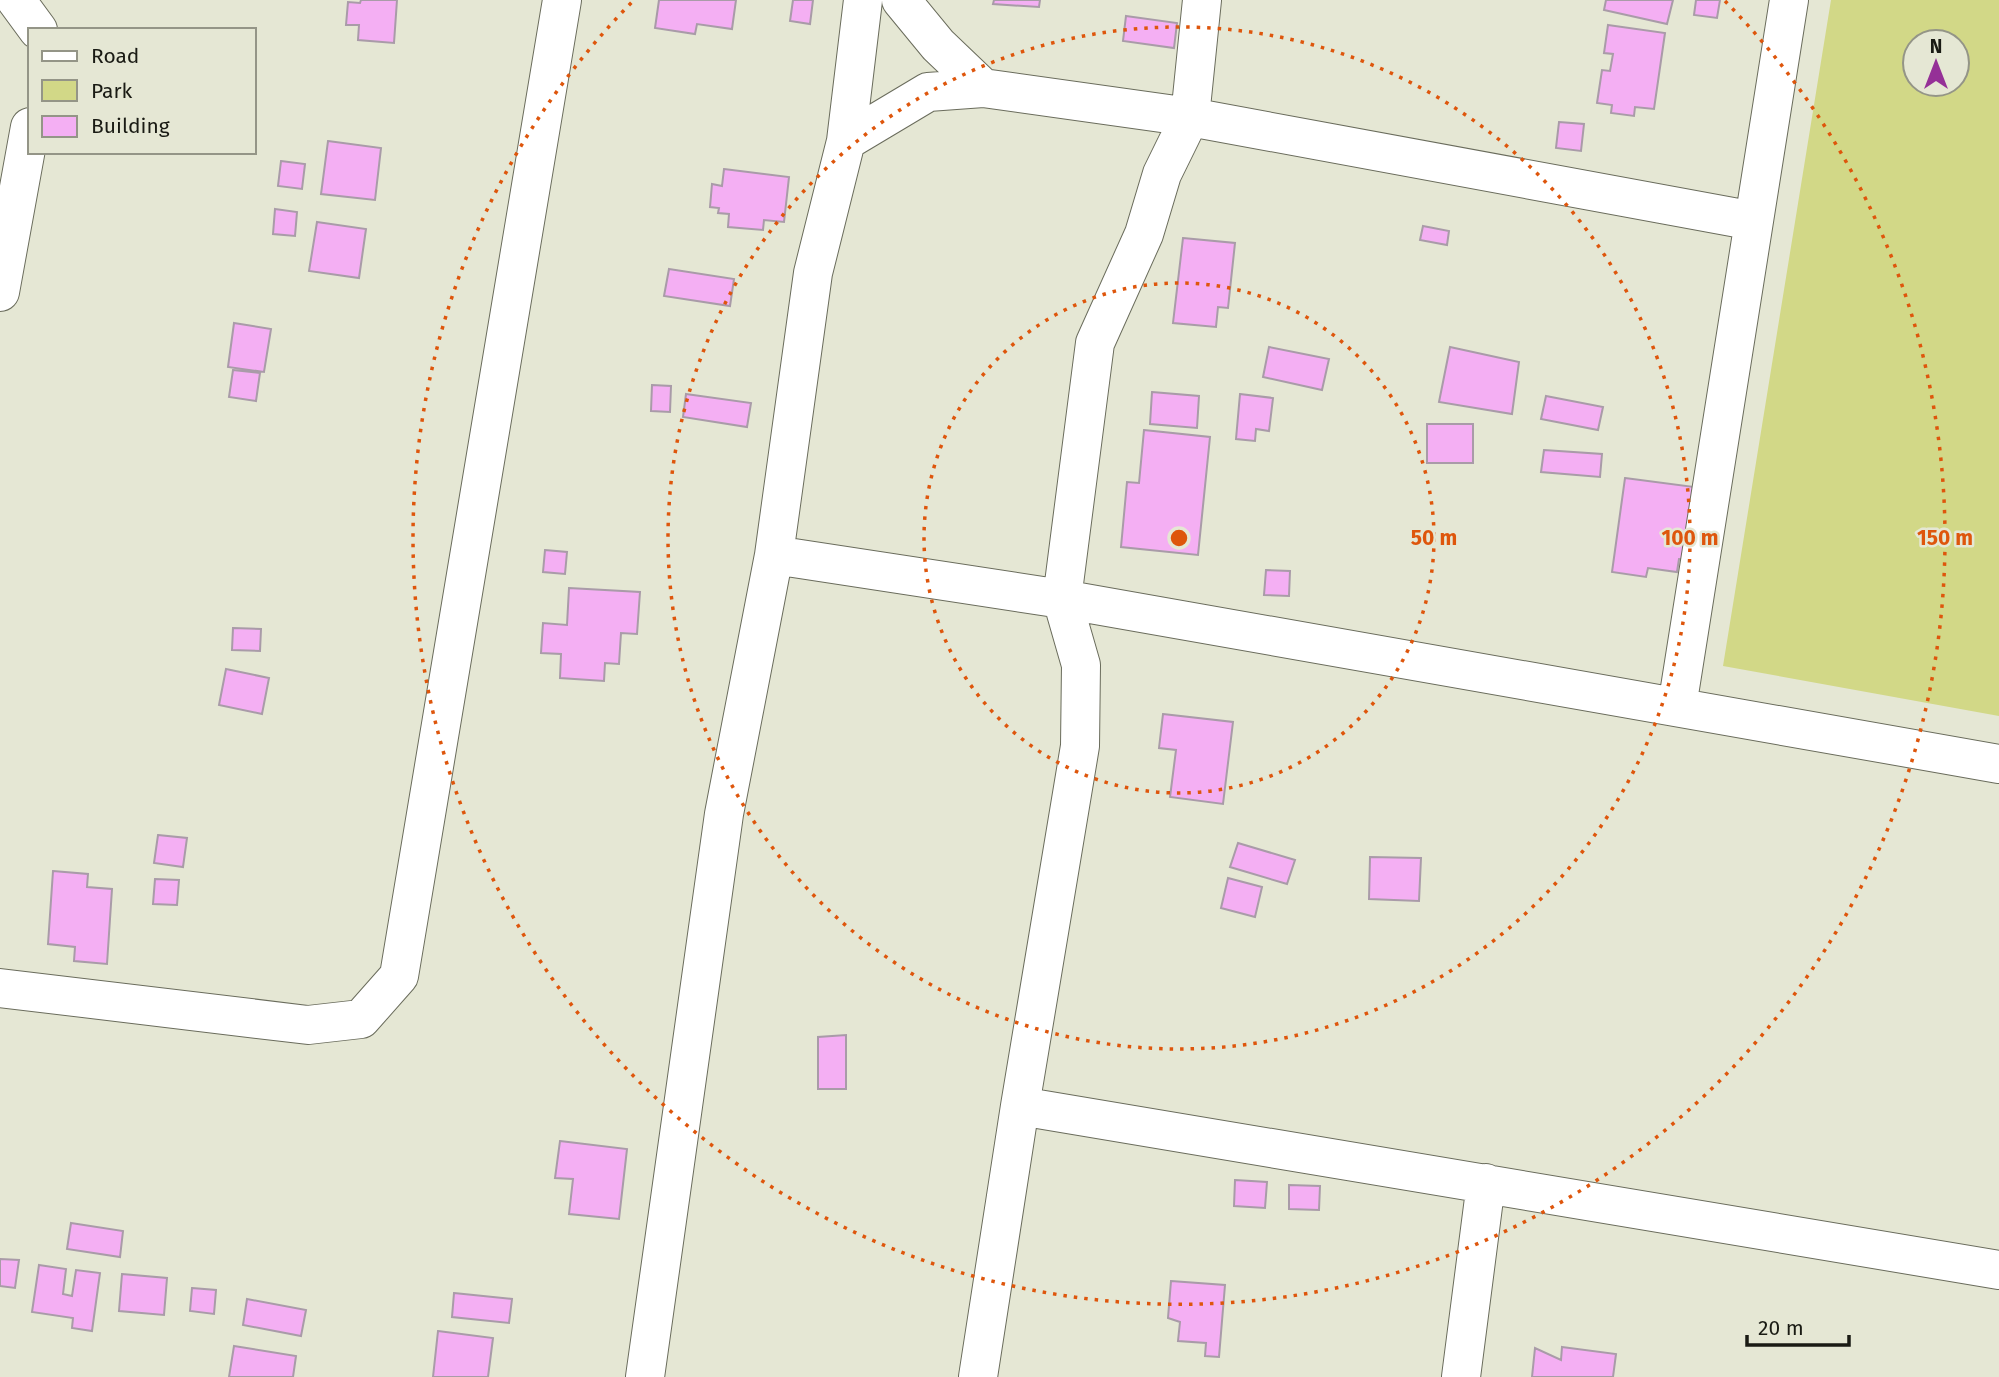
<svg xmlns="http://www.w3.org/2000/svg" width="1999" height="1377" font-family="'Fira Sans',sans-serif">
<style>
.green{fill:#d2d887;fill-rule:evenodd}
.building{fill:#f4aff3;stroke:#a99ba8;stroke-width:2}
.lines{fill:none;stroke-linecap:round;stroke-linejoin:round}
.minor-casing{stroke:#6a6c5c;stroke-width:40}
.minor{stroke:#fff;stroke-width:38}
.ring{fill:none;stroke:#de560c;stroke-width:3.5;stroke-dasharray:3.5 7}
.centre{fill:#de560c;stroke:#e5e7d4;stroke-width:3.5}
.ring-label{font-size:21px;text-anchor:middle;font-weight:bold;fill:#de560c;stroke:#e5e7d4;stroke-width:5;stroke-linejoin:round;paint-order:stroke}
</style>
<rect width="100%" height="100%" fill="#e5e7d4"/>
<path class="green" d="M1831,0H1999V716L1723,666ZM1915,42H1957V84H1915Z"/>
<path class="building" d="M361,0H397L394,43L358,40L359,25H346L348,2L360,3Z
M659,0H736L732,29L697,24L695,34L655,28Z
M793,0H813L810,24L790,21Z
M994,0H1040L1039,7L993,4Z
M1606,0H1673L1667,24L1604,10Z
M1696,0H1720L1717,18L1694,15Z
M1126,16L1177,23L1174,48L1123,41Z
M1608,25L1665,33L1654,109L1635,107L1634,116L1611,113L1612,105L1597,103L1602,70L1610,71L1613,54L1604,53Z
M1559,122L1584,124L1581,151L1556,148Z
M328,141L381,148L375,200L321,194Z
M281,161L305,164L302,189L278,186Z
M724,169L789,177L784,222L764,220L763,230L728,227L729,214L718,213L719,208L710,207L712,184L722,186Z
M275,209L297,212L295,236L273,234Z
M317,222L366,229L359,278L309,271Z
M1423,226L1449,231L1447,245L1420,240Z
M1183,238L1235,243L1228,308L1218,307L1216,327L1173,323Z
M669,269L734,279L730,306L664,296Z
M234,323L271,329L264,372L228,367Z
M1269,347L1329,359L1322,390L1263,377Z
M1450,347L1519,362L1512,414L1439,402Z
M233,370L260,373L256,401L229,397Z
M652,385L671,386L670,412L651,411Z
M1152,392L1199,396L1197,428L1150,424Z
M686,394L751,403L747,427L683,417Z
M1240,394L1273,398L1269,431L1256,429L1255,441L1236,439Z
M1546,396L1603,407L1598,430L1541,419Z
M1427,424H1473V463H1427Z
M1144,430L1210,437L1198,555L1121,547L1127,482L1139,483Z
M1544,450L1602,454L1600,477L1541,472Z
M1625,478L1702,488L1693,560L1679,559L1677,572L1648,568L1646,577L1612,572Z
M545,550L567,552L565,574L543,572Z
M1266,570L1290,571L1289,596L1264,595Z
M569,588L640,592L637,634L621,633L619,664L605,663L604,681L560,678L561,654L541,653L543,623L567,625Z
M233,628L261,629L260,651L232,650Z
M226,669L269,678L262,714L219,705Z
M1163,714L1233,722L1223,804L1170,797L1176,750L1159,748Z
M158,835L187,838L183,867L154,863Z
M1238,843L1295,860L1287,884L1230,867Z
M1370,857L1421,858L1419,901L1369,899Z
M53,871L88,874L87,887L112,889L107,964L74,961L75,947L48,944Z
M1228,878L1262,887L1255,917L1221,908Z
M155,879L179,880L177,905L153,904Z
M846,1035V1089H818V1037Z
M560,1141L627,1149L619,1219L569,1214L573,1179L555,1178Z
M1235,1180L1267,1182L1265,1208L1234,1206Z
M1289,1185L1320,1186L1319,1210L1289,1209Z
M71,1223L123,1231L120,1257L67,1249Z
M0,1259L19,1260L15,1288L0,1286Z
M39,1265L66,1269L63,1294L72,1296L76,1270L100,1273L92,1331L72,1328L73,1318L32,1312Z
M122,1274L167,1278L164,1315L119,1311Z
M1171,1281L1225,1285L1219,1357L1205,1356L1206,1343L1178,1341L1180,1322L1168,1318Z
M192,1288L216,1290L214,1314L190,1311Z
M454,1293L512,1299L509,1323L452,1317Z
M247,1299L306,1310L301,1336L243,1325Z
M438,1331L493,1338L488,1377H433Z
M234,1346L296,1356L293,1377H229Z
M1562,1347L1616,1354L1613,1377H1532L1535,1348L1561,1360Z"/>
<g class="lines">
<g class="minor-casing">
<path id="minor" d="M16,0L38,30
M901,0L938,45L983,88
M846,141L928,92L983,88L1190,117L1754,221
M0,292L30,127
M774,555L1062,599L1999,764
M1677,707L1789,0
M0,988L308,1025L361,1019L399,976L562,0
M1020,1106L1999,1270
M645,1377L724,814L774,555L813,273L846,141L863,0
M978,1377L1020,1106L1080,746L1081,665L1062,599L1095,343L1144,234L1162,174L1190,117L1202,0
M1461,1377L1486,1183"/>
</g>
<use href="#minor" class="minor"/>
</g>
<g class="ring">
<circle cx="1179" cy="538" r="255"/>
<circle cx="1179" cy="538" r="511"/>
<path d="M1725 1A766 766 0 1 1 633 1"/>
</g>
<circle cx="1179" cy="538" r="10" class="centre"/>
<g class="ring-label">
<text x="1434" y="545">50 m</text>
<text x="1690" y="545">100 m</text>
<text x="1945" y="545">150 m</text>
</g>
<rect x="28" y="28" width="228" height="126" fill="#e5e7d4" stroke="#949587" stroke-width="2"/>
<rect x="42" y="51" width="35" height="10" fill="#ffffff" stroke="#949587" stroke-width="2"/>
<text x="91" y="63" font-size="21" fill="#1a1b14">Road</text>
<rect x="42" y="80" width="35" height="21" fill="#d2d887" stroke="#949587" stroke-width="2"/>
<text x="91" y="98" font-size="21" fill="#1a1b14">Park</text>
<rect x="42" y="116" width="35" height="21" fill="#f4aff3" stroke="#949587" stroke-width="2"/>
<text x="91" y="133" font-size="21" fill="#1a1b14">Building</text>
<g transform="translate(1936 63)"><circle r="33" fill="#e5e7d4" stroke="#949587" stroke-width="2"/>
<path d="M0-5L12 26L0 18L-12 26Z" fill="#953097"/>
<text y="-10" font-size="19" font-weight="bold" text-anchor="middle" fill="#1a1b14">N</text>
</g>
<path d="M1747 1335v10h102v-10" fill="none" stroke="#1a1b14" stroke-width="3.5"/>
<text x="1758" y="1335" font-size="21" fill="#1a1b14" stroke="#e5e7d4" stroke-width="5" paint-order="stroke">20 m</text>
</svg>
